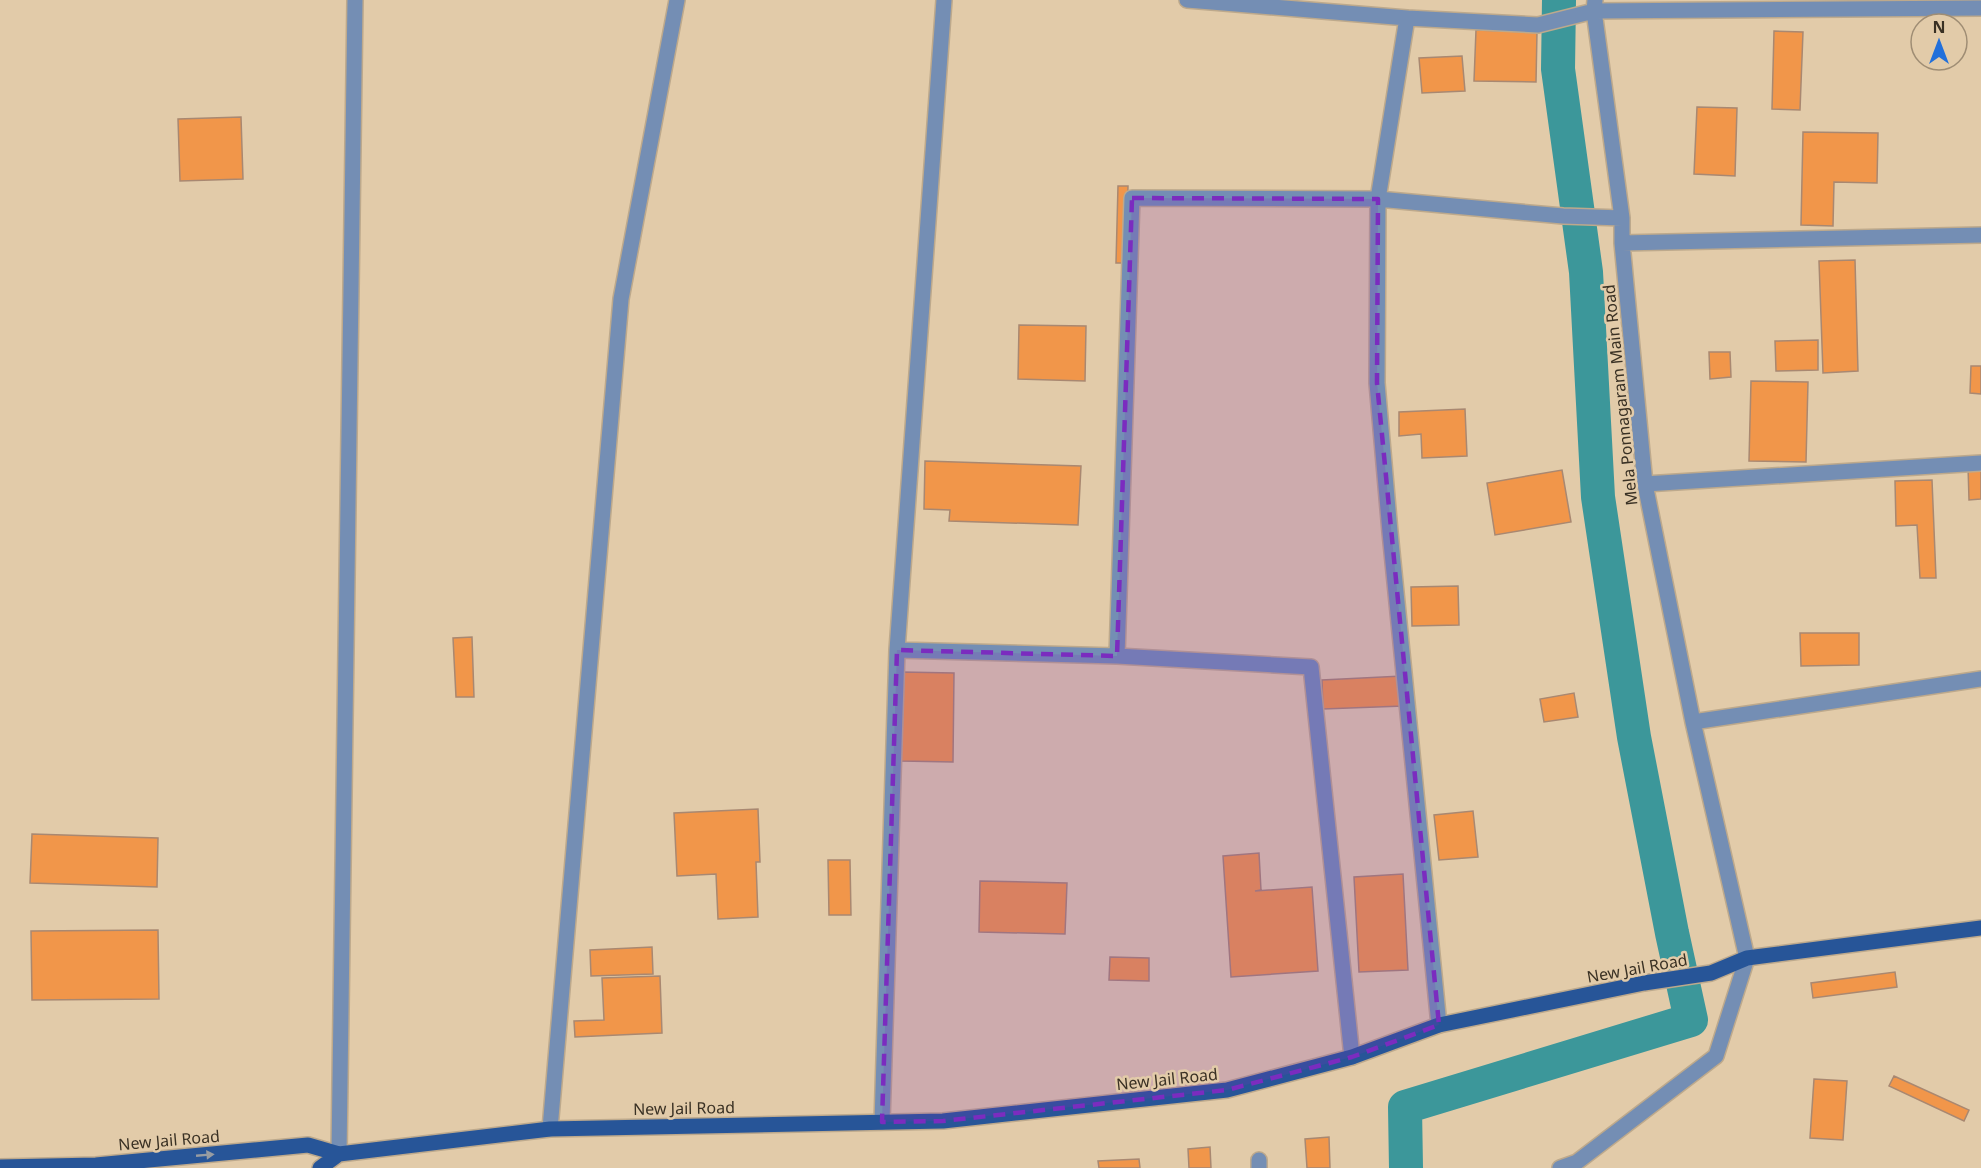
<svg xmlns="http://www.w3.org/2000/svg" width="1981" height="1168" font-family="'Noto Sans',sans-serif">
<style>
.lines{fill:none;stroke-linecap:round;stroke-linejoin:round}
.canal{stroke:#3c979a;stroke-width:34}
.building{fill:#f1964a;stroke:#a98871;stroke-width:1.5}
.minor-casing{stroke:#bda98c;stroke-width:18}
.major-casing{stroke:#bda98c;stroke-width:18}
.minor{stroke:#748eb4;stroke-width:15}
.major{stroke:#275598;stroke-width:15}
.oneway{fill:#979ca2}
.marked{fill:#7b2cbf;fill-opacity:0.2;stroke:#7b2cbf;stroke-width:4.5;stroke-dasharray:12 8;stroke-linejoin:round}
.labels{text-anchor:middle;dominant-baseline:central;stroke-width:5;stroke-linejoin:round;paint-order:stroke}
.street-label{font-size:16px;fill:#3a3124;stroke:#e2cba9}
</style>
<rect width="100%" height="100%" fill="#e2cba9"/>
<g class="lines">
<path class="canal" d="M1406,1168L1405,1107L1691,1020L1672,933L1634,737L1598,497L1586,272L1558,69L1559,0"/>
</g>
<path class="building" d="M1476,30L1537,32L1536,82L1474,81Z
M1774,31L1803,32L1800,110L1772,109Z
M1462,56L1465,91L1422,93L1419,58Z
M1697,107L1737,108L1735,176L1694,174Z
M241,117L243,179L180,181L178,119Z
M1803,132L1878,133L1877,183L1834,182L1833,226L1801,225Z
M1118,186H1128L1126,263H1116Z
M1855,260L1858,371L1823,373L1819,261Z
M1019,325L1086,326L1085,381L1018,379Z
M1818,340V370L1776,371L1775,341Z
M1709,352H1730L1731,377L1710,379Z
M1971,366H1981V394L1970,393Z
M1751,381L1808,382L1806,462L1749,461Z
M1465,409L1467,456L1422,458L1421,434L1399,436V412Z
M925,461L1081,466L1078,525L949,521L950,510L924,509Z
M1981,465V499L1969,500L1968,466Z
M1562,470L1571,522L1495,535L1487,483Z
M1932,480L1936,578H1920L1917,525L1896,526L1895,481Z
M1458,586L1459,625L1412,626L1411,587Z
M1800,633H1859V665L1801,666Z
M472,637L474,697H456L453,638Z
M902,672L954,673L953,762L901,761Z
M1402,676L1403,706L1323,709L1322,680Z
M1574,693L1578,717L1544,722L1540,699Z
M758,809L760,862H756L758,917L718,919L716,874L677,876L674,813Z
M1473,811L1478,857L1439,860L1434,815Z
M32,834L158,838L157,887L30,883Z
M1259,853L1261,890L1255,891L1312,887L1318,971L1231,977L1223,856Z
M828,860H850L851,915H829Z
M1403,874L1408,970L1359,972L1354,877Z
M980,881L1067,883L1065,934L979,932Z
M158,930L159,999L32,1000L31,931Z
M652,947L653,974L591,976L590,950Z
M1110,957L1149,958V981L1109,980Z
M1895,972L1897,987L1813,998L1811,983Z
M660,976L662,1033L575,1037L574,1021L604,1020L602,978Z
M1894,1076L1969,1110L1964,1121L1889,1086Z
M1814,1079L1847,1081L1843,1140L1810,1138Z
M1329,1137L1330,1168H1307L1305,1139Z
M1210,1147L1211,1168H1189L1188,1149Z
M1139,1159L1140,1168H1099L1098,1161Z"/>
<g class="lines">
<g class="minor-casing">
<path id="minor" d="M1187,0L1407,18L1538,25L1594,11L1981,8
M1407,18L1378,199L1377,383L1390,532L1439,1025
M1622,243L1981,235
M1645,484L1981,463
M897,650L1117,656L1311,667L1352,1057
M1117,656L1132,198L1378,199L1563,216L1622,218
M1693,722L1981,679
M882,1122L897,650L944,0
M550,1129L621,299L677,0
M339,1154L355,0
M1259,1160V1168
M1560,1168L1577,1162L1716,1056L1747,958L1693,722L1645,484L1622,243V218L1594,11L1595,0"/>
</g>
<g class="major-casing">
<path id="major" d="M0,1167L96,1165L308,1145L339,1154L550,1129L943,1121L1227,1090L1352,1057L1439,1025L1644,983L1711,973L1747,958L1981,928
M320,1168L339,1154"/>
</g>
<use href="#minor" class="minor"/>
<use href="#major" class="major"/>
</g>
<defs><path id="oneway-solid" d="M-6-.8H1V-3.2L6.5 0L1 3.2V.8H-6Z" transform="scale(1.5)"/></defs>
<use class="oneway" href="#oneway-solid" transform="translate(205 1155) rotate(-5)"/>
<path class="marked" d="M1132,198L1378,199L1377,383L1439,1025L1352,1057L1227,1090L943,1121L882,1122L897,650L1117,656Z"/>
<g class="labels">
<g class="street-label">
<text transform="translate(1620 395) rotate(-96)">Mela Ponnagaram Main Road</text>
<text transform="translate(1637 968) rotate(-10)">New Jail Road</text>
<text transform="translate(1167 1079) rotate(-6)">New Jail Road</text>
<text transform="translate(684 1108) rotate(-1)">New Jail Road</text>
<text transform="translate(169 1140) rotate(-5)">New Jail Road</text>
</g>
</g>
<g transform="translate(1939 42)"><circle r="28" fill="#e2cba9" stroke="#9f8d74" stroke-width="1.5"/>
<path d="M0-4.5L10 22L0 15L-10 22Z" fill="#2270db"/>
<text y="-9" font-size="16" font-weight="bold" text-anchor="middle" fill="#3a3124">N</text>
</g>
</svg>
